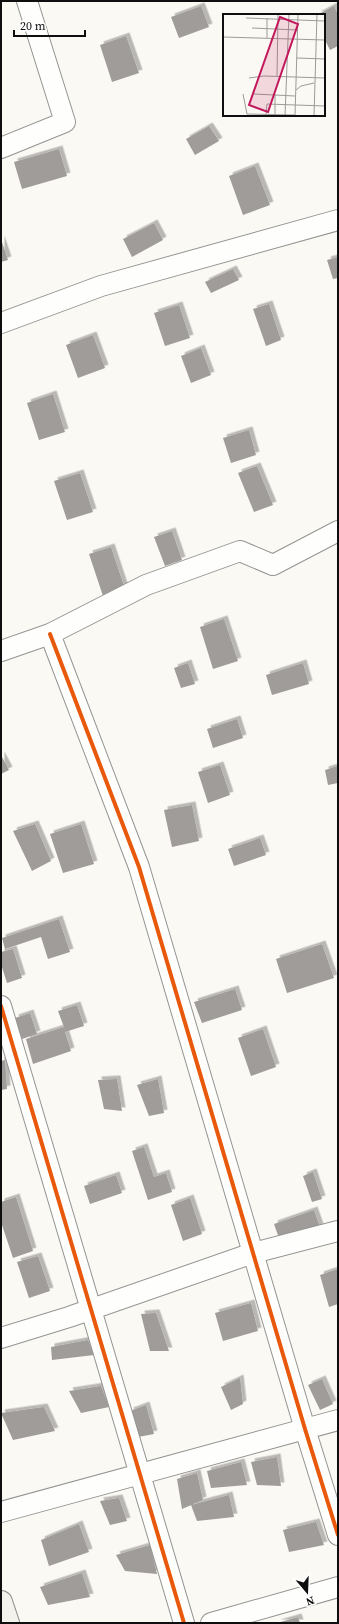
<svg xmlns="http://www.w3.org/2000/svg" width="339" height="1624" font-family="'Source Serif 4',serif">
<style>
.building{fill:#9f9c99;filter:url(#shadow)}
.lines{fill:none;stroke-linecap:round;stroke-linejoin:round}
.street-casing{stroke:#959492;stroke-width:22}
.secondary-casing{stroke:#8b8a88;stroke-width:24}
.street{stroke:#fefefd;stroke-width:20}
.secondary{stroke:#f4f2ec;stroke-width:22}
.cycleway-casing{stroke:#fff;stroke-width:6}
.cycleway{stroke:#e8590c;stroke-width:4}
.inset-road{fill:none;stroke:#9c9b98;stroke-width:1}
.view{fill:#c2185b;fill-opacity:0.15;stroke:#c2185b;stroke-width:2}
.inset-edge{fill:none;stroke:#0e0e0e;stroke-width:2}
</style>
<defs>
<filter id="shadow"><feDropShadow dx="3.5" dy="-3.5" stdDeviation="0" flood-color="#0004"/></filter>
</defs>
<rect width="100%" height="100%" fill="#fbf9f4"/>
<path class="building" d="M201,6L209,27L179,38L171,17Z
M334,6L338,14V46L330,50L324,38V15H317Z
M126,36L139,73L112,82L100,45Z
M209,126L219,141L195,155L186,139Z
M59,149L67,176L22,189L14,162Z
M255,166L270,205L243,215L229,176Z
M154,223L163,240L132,257L123,239Z
M1,239L8,260L1,262Z
M338,257V278L333,279L327,260Z
M233,269L239,280L211,293L205,282Z
M269,304L281,340L266,346L253,309Z
M179,305L190,338L165,346L154,313Z
M93,335L105,368L78,378L66,345Z
M201,348L211,375L191,383L181,356Z
M53,394L65,432L39,440L27,403Z
M249,430L256,455L231,463L223,438Z
M257,466L273,505L254,512L238,473Z
M80,473L93,512L67,520L54,481Z
M172,531L182,560L165,566L154,537Z
M111,547L125,589L103,596L89,554Z
M224,619L238,661L213,669L200,627Z
M188,663L195,684L181,688L174,668Z
M303,663L309,684L272,695L266,675Z
M237,719L243,738L213,748L207,729Z
M1,755L9,770L1,774Z
M220,765L230,795L208,803L198,772Z
M338,766V783L328,785L325,770Z
M192,805L199,841L172,847L164,810Z
M35,824L51,861L32,871L13,831Z
M81,824L94,864L63,873L50,834Z
M260,838L266,855L234,866L228,849Z
M59,919L70,952L48,959L41,937L5,949L2,938Z
M322,944L334,978L287,993L276,959Z
M13,949L22,978L7,983L1,964V952Z
M235,989L242,1010L202,1023L194,1002Z
M77,1005L84,1026L65,1032L71,1051L33,1064L26,1039L64,1027L58,1011Z
M30,1013L37,1034L22,1039L15,1018Z
M263,1029L276,1067L251,1076L238,1038Z
M5,1060L7,1089L1,1090V1061Z
M117,1079L122,1111L104,1109L98,1080Z
M158,1079L164,1113L149,1116L137,1085Z
M144,1147L154,1177L166,1173L172,1192L148,1200L132,1151Z
M313,1172L322,1199L312,1202L303,1176Z
M116,1175L122,1193L90,1204L84,1186Z
M16,1197L33,1251L13,1258L1,1222V1202Z
M190,1198L202,1234L183,1241L171,1205Z
M314,1210L320,1227L280,1241L274,1224Z
M38,1256L50,1291L29,1298L17,1262Z
M338,1269V1304L329,1307L320,1275Z
M251,1303L258,1331L223,1341L215,1313Z
M156,1313L169,1351H150L141,1314Z
M88,1340L94,1355L52,1360L51,1347Z
M240,1378L243,1404L231,1410L221,1387Z
M322,1379L333,1404L320,1410L308,1385Z
M101,1386L109,1407L81,1413L69,1391Z
M146,1405L154,1434L138,1437L130,1411Z
M44,1407L55,1431L13,1440L1,1413Z
M277,1457L281,1486L257,1485L251,1462Z
M241,1462L247,1485L211,1488L207,1471Z
M197,1473L203,1500L182,1509L177,1479Z
M229,1495L234,1517L197,1521L191,1505Z
M119,1498L127,1521L110,1525L100,1501Z
M316,1522L324,1545L289,1552L283,1530Z
M79,1524L89,1552L49,1566L41,1540Z
M150,1545L157,1574L125,1571L116,1555Z
M82,1573L90,1597L48,1605L40,1587Z
M298,1617L300,1623H277Z"/>
<g class="lines">
<g class="street-casing">
<path id="street" d="M1,148L65,122L27,1
M1,323L101,286L338,220
M50,634L139,867L305,1429L338,1535
M1,651L50,634L146,585L240,551L273,565L338,531
M1,1006L184,1623
M1,1338L69,1317L253,1253L338,1231
M1,1512L338,1420
M211,1623L338,1587"/>
</g>
<g class="secondary-casing">
<path id="secondary" d="M1,1602L8,1623"/>
</g>
<use href="#street" class="street"/>
<use href="#secondary" class="secondary"/>
<g class="cycleway-casing">
<path id="cycleway" d="M50,634L139,867L305,1429L338,1535
M1,1006L184,1623"/>
</g>
<use href="#cycleway" class="cycleway"/>
</g>
<g transform="translate(223 14)">
<rect width="102" height="102" fill="#fbf9f4"/>
<path class="inset-road" d="M23,4L102,7M29,14L75,16M0,23L102,26M44,24V4M74,44L102,45M54,62L55,0M26,64L41,62L102,64M73,76L78,72L91,69M20,80L24,100L72,101M31,80L72,82M43,100L44,90L102,92M52,102V80M62,102L66,0M72,102L75,0M91,102L94,0"/>
<path class="view" d="M57,3L75,10L45,98L26,91Z"/>
<rect width="102" height="102" class="inset-edge"/>
</g>
<rect width="339" height="1624" fill="none" stroke="#0e0e0e" stroke-width="4"/>
<g transform="translate(307 1592) rotate(161)" stroke="#ffffff" stroke-width="3" paint-order="stroke">
<path d="M0-3L7 15L0 10L-7 15Z" fill="#0e0e0e"/>
<text y="-6" font-size="11" font-weight="bold" text-anchor="middle" fill="#0e0e0e">N</text>
</g>
<path d="M14 30v6h71v-6" fill="none" stroke="#0e0e0e" stroke-width="2"/>
<text x="20" y="30" font-size="12" fill="#0e0e0e" stroke="#ffffff" stroke-width="3" paint-order="stroke">20 m</text>
</svg>
